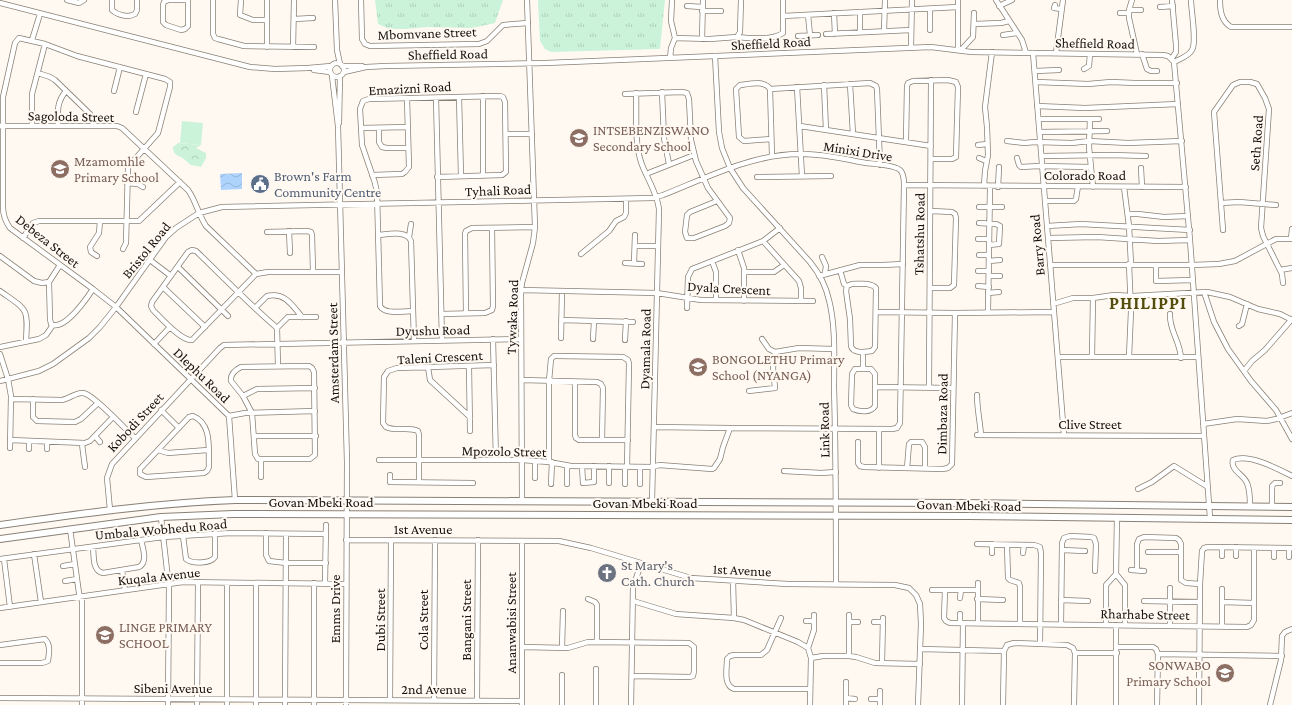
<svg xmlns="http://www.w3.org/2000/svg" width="1292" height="705" font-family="'Crimson Pro',serif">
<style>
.grass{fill:url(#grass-tufts)}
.park{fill:url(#park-crowns)}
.pitch{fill:#cbf3da}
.water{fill:url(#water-waves)}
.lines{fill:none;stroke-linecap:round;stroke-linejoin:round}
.minor-casing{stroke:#888075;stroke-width:6}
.major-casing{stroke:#888075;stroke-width:8}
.minor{stroke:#fff;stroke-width:4.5}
.major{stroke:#fff;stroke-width:6}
.labels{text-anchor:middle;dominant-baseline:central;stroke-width:4;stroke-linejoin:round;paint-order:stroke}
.street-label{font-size:14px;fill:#14110d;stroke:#fff9f2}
.education-label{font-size:14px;fill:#785e54;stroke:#fff9f2;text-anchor:start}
.service-label{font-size:14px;fill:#4e5e75;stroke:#fff9f2;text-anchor:start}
.worship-label{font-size:14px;fill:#5b616d;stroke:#fff9f2;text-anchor:start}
.district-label{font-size:18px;font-weight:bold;letter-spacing:1px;fill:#534d0d;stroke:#fff9f2}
</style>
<defs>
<pattern id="grass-tufts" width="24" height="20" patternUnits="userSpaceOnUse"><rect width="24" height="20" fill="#cbf3da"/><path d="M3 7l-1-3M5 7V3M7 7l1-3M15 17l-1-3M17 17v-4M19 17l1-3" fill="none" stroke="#adcfba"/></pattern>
<pattern id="park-crowns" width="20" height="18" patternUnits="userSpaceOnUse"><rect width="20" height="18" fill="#cbf3da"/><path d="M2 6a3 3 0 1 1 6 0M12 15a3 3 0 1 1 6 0" fill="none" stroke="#adcfba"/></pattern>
<pattern id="water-waves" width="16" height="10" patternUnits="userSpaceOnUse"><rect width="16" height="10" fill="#aed4fd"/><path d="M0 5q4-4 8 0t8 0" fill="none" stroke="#95b5d8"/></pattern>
</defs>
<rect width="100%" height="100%" fill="#fff9f2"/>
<path class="grass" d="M375,0H503L495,23L472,28L428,27L406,29H389L378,24Z
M538,0H665L660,49L551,52L545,49L540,41Z"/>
<path class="park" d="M178,143L201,145L196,148L206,153V158L201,167L191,165C189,164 188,162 186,161C181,155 173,157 173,147Z"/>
<path class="pitch" d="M182,121L203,123L201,145L180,143Z"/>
<path class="water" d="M242,173V189L221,190L220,174Z"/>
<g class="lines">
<g class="minor-casing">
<path id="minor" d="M67,0L79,3L84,0
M112,0V10C117,15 128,18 135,14L137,10V0
M168,0H188V26L185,29L181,30L166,25L163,22V5L164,2Z
M213,0V34L215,38L218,39L244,46L314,47
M241,0L240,15L253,20H267V0
M335,0L337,50L340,64
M361,0L362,39L365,44L370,46L479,44L487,41L503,25L528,23
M958,0V50
M996,0L1022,40L1026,53
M1132,0L1129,10V18L1137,54
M1172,0L1176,45V52L1172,58
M1220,0C1220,10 1221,21 1231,27H1292
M0,3L250,67L275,69L308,68L331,66
M1055,5L1054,8L1062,9
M687,6L702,7
M999,6L1012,0
M1160,7L1173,6
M930,9V30
M1129,10H1141
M702,11H721
M860,12V32
M834,13L835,34
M1120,13H1129
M808,15L810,35
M783,16L958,7
M294,19L313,18
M974,24L1001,23L1009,21
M884,31L885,0
M826,34L911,30
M1003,35L1017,33
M798,36L818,35
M737,37C751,38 770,41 783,33V0
M675,38L710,39L737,37L740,32L741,0
M702,39L703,0
M32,40L40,14
M267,47V20
M293,47L294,0
M911,47L912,0
M961,50L973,37L974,13
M1033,53L1064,435
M1056,53L1063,0
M1142,54L1147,69L1151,71H1157
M715,56L719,132L722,148L730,168L743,188L810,262C819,273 826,286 829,300C836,327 834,360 834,388C836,453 836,518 836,583
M670,58L671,48L675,38L671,21L672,0
M1174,62L1190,240L1210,518
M1174,62C1180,59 1189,56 1192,50C1197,42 1191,10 1191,0
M330 70a7 7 0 1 1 14 0a7 7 0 1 1-14 0Z
M342,66H362
M1084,69L1089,66L1090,54
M314,70L330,72
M1035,71L1059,70
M344,72L366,67L386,66L546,63L931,47L971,52L1163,55L1168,56L1174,62
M38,73L50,77L55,80L90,114L92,118L94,126
M332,76L338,126L347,462L346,705
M1036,82L1088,84L1111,82L1135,83H1177
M850,84L853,134
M824,85L826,130
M797,87L802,176
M770,89L870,83L876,86L877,89L880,165
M770,89C765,80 749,84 740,85L736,89L739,137L744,141L771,139
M770,89L772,156
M114,91L120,67
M662,92L664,138L669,164
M636,93C637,115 634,140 641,162C646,177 657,192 659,209L652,502
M625,94L682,92L687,93L689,99L691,140L696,161L708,188L730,218L729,223L725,226L694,238H687L685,232L687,215L690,212L717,201
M483,96V176
M459,97L461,176
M436,98L442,340
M1037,106L1085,108L1178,104
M136,112L146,74
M1039,119H1099
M1090,119L1089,147L1093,187
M339,123L340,76
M0,126H117L122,128L188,190C196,201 198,214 206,226L256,274
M32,126V94L45,44
M58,126C58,112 56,103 66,91
M800,126L931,146
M361,128L408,127
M379,128V142L382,147L387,148H408
M1040,132L1107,131
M506,134H532
M906,141L907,86L908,83L913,81L948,80L956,82L958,87L956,157L952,159H931
M1007,141L1024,143L1035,142L1072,143L1089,141L1128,143L1182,141
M978,145L987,144
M1042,156L1111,155L1146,156
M979,158L986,161
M1017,158L1019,165L1021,167L1039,166L1091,167
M1141,168L1142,187
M646,174L694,155
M372,175L402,174L405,172L409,167L407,98
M757,177L831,176
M127,183L138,184L143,187
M904,185L1186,187
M984,186L985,171L988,155L987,127L985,107L992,52
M998,187L999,167
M1124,187L1129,226L1131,264
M1045,201H1074L1076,199L1078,186
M1221,203L1239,202L1276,205
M979,207H1002
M1128,214H1138L1164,217L1188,216
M979,223L996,224L1000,226L999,244L989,245
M1047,226L1081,224L1190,230
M1223,230L1214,112L1233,85L1240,82H1250L1257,84L1265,98L1269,109L1261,228L1263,236L1282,274L1283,283
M289,231L290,253
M267,232L307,231L311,232L312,235L313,271
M379,235C389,234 407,230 411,241L414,341
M409,237L411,224
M23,238L33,223L39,221H139L180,182
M1048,238L1097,237L1158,241L1190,240
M978,239H989
M1291,239L1292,229
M763,241L799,281L801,288V301
M635,246H658
M123,249L126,243L128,167L158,133L170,87V82L165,79L77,56L45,44L19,38L15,43L3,97V207C3,215 5,221 10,228L93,289L116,307L229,416L235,500
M738,250L744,268V301
M581,254L609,231L616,221L624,217L626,213V199
M979,255H989
M0,256L34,281L42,283L49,282L60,265
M97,256L91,252L90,247L99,233L100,221
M822,257L826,266L825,273
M150,260L171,276
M712,261L716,272V300
M989,261L1000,260
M625,263L642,264
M634,263L635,235
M1050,265H1192L1219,264L1235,261L1276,239H1292
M1156,265V281L1193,280
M178,267L228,316
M840,270L844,284L847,286
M1280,270L1292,268
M978,271H989
M745,272H774L784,265
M819,276L860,265H883L903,264
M989,276H1000
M49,282L50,319L51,324C64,332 87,298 93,289
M852,284C860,284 870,282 876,288L875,347L872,351C864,352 853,354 851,346L850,319L846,291L847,286Z
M978,286L989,287
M163,287L205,327
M930,288H950L954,285L956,218L955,214L952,212L931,211
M521,290L657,293L701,300L813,301
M0,291C28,311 28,307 26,341
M1204,292L1214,322L1228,349L1251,381L1276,410L1292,439
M988,293L999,292
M1053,304L1073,298H1093L1114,295L1132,296L1207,292L1230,297L1258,309L1280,314L1292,320
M255,308L267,296C285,292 292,305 302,317
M687,308L688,277L692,269L763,241L780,228
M413,311C403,311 385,315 380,306L377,193L375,183L362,145L360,109L363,101L369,99L500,96L503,97L505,102L506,172L502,175L437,177
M876,312L955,313L1054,312
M988,312L990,187
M466,313L465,234L466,231L472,228L535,227
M441,314L485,313L492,310L493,306L492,228
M1170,314C1169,330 1180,341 1181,358
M561,320L633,322
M1239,326L1242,324L1247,304
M277,328L288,317H316
M561,338L562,291
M493,339L496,460
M593,339L594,321
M762,339L769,349L775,352L799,348L833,349
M625,340L626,321
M154,344L170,327
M0,347L39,339L46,335L53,325
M0,354L8,379L11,396L10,448
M1058,357H1198
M1092,357L1093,298
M1129,357L1131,311L1129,264
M278,366L277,328C249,304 223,277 196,251L192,250L188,252L152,302L151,306L153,310C161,318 181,341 192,340L256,274L268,272H342
M309,366L312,368L314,372L315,455L310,459H258L255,454L252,413L243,396L231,381C230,374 235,370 241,367Z
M469,366L470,431
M428,367L430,380L470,417
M855,369H871L875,374V406C871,413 860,412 853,409L851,405L852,374Z
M863,369V352
M1244,371L1252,361L1265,350L1292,319
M522,380L597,382L601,384L603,388L602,440
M0,381L39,371L53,364L89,338L100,327L116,307L166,237L176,228L199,213L222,207L653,198L663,195C706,178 752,154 800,154C821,153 844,159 866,163C873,164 897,165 901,171C904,175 904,181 904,185L900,423L897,428L892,429L730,428L723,447L720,459L714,468L712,469L659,465L653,467L571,466L549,462L522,460H379
M575,382V435L576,438L579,440H628
M875,387L953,388
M929,387L931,80
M749,391L775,388L773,368L775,352
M977,395C977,409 980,421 981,435
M243,396L257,389L315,388
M11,399L62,400C69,399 76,392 83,393C93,394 125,429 135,438
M33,399V417L37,421L75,422L81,419L98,403
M161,410L179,428
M193,416C213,424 208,450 209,467L207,471L204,473L146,477L140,474V469L189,417Z
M229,416L245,413L315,411
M1203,424L1237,419L1267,421L1276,419L1292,413
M654,427L730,428
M977,435L1204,436
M95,436L100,442
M254,436H316
M10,440L85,443L90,441L113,417
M858,442V463L860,466L864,467L943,469L948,468L952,464L955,313
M82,444L85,467
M29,449V442
M47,449V442
M158,450L168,453L208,450
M261,459V477
M535,461V478
M549,462V381L551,359L554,356H557L623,357L628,360L629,364L627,467
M582,466L583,483L594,482V466
M609,466V483
M879,468V429
M907,468L909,444L911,442H922L925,447V468
M784,471L821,473L836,472
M390,475V482L473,483
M419,482V435L418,431C408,426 396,432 386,427L383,423L384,377L388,371L397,368L494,365
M551,484L552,462
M567,484V466
M625,484V467
M640,484V467
M1138,489L1152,482L1174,466L1208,487
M522,501L521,290L522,283L533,243L535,227L527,0
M1250,506C1250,499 1250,490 1247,483C1244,475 1230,470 1233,460C1249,453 1278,469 1292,476
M1272,506V486L1275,483H1280
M110,510L107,478L112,464L220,348L224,345L521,339
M161,517L169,588L168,705
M1117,517L1116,574L1125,585V625
M70,529L79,593L82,601V705
M266,533V555L269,561L286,563H326
M183,536L186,559C192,564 210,564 215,557V533
M346,540L559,541L591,548L691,578L788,584L895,585L909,588L916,595L920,604L921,624L918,705
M977,544L1034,545L1040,547L1041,554L1040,644
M1007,545L1008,578L1010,580L1019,583L1020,587V624
M93,547C94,555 92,571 103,573L139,567C148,562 143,549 141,540
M1062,550L1085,551
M1148,552H1181
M992,553V544
M1023,553L1024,545
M34,554L41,602
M1222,556V547
M1236,556V547
M1274,557V548
M1289,557V548
M0,559L163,537L231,533L326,534
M4,559L10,607
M63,566L75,564
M122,570L125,590
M1131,570L1144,571
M1137,570V544L1139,539L1144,537L1176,538L1179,540L1181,544V580L1186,583L1200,584
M65,581L77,579
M733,581L734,618
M325,583L326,525
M1222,589V626
M932,590H978
M945,590L944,618L946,621L950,623L1247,627L1251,625L1254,620V548
M960,598L961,590
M588,599L595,602L597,605V642
M977,599L1003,600
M1061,600L1088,601
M633,601L676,614L734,618L744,620L798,642L808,648L811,658L810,705
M1144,601L1200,602
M1222,602L1254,603
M0,608L183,582L346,584
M781,618L767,650L761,655H734L730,656L727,659C727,669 723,685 734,689H810
M806,621H814
M849,622H858
M874,622H883
M960,623V614
M978,623V583
M1061,624L1062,543L1064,538L1070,536L1091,537L1094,538L1096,544L1095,571
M1106,625V585L1116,574
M1170,626V588
M0,645L45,639C51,645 49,653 48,661L42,663H0
M522,647L568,648L588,642L689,643L694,647V671L693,676L690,677L632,676
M1117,647H1153L1156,649L1158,654L1157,705
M562,648L563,611
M808,648L814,630V615
M920,649L1004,651
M1075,653H1117
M1158,654L1282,656
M849,656V615
M811,658L823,656H849L856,657L875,663L920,664
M882,663L883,618
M0,698L522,701
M846,698L855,699
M871,699H880
M390,700L391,540
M434,700L435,540
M477,700L478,540
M197,705L198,582
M227,705V583
M256,705V583
M285,705L286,534
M314,705V583
M522,705V541
M562,705V675
M596,705V669
M631,705L633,587L641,564
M846,705V682
M880,705V691
M962,705L963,623
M1003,705L1004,651L1007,645L1014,643L1067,645L1073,648L1075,653L1074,705
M1116,705V625
M1199,705L1200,584L1202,551L1204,548L1208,547L1292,548
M1270,705L1281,660L1282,636L1285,632L1292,629"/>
</g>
<g class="major-casing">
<path id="major" d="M0,525C78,514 156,503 235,500L963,503L1292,507
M0,539L161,517L233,514L968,516L1292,520"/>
</g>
<use href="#minor" class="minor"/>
<use href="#major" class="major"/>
</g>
<defs>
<g id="school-disc" transform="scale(1)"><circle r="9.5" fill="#8d6e63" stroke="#fff9f2"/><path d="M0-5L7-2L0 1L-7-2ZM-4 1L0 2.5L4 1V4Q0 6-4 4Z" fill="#fff"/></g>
<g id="civic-disc" transform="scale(1)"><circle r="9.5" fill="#5c6f8a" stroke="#fff9f2"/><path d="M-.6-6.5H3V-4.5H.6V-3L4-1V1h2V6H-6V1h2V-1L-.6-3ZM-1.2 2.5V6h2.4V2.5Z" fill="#fff"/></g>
<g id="church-disc" transform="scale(1)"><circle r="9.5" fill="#6b7280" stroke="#fff9f2"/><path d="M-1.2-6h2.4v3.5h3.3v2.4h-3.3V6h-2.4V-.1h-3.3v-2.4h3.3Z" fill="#fff"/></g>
</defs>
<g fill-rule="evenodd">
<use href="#school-disc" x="579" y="138"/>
<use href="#school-disc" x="60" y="169"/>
<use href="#civic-disc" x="260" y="184"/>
<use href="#school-disc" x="698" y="367"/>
<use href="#church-disc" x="607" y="573"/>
<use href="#school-disc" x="105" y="635"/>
<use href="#school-disc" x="1225" y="673"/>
</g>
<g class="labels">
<g class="street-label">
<text transform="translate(427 33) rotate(-2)">Mbomvane Street</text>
<text transform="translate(771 43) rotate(-3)">Sheffield Road</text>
<text transform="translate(1095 43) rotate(1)">Sheffield Road</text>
<text transform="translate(448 54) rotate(-1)">Sheffield Road</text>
<text transform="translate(410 88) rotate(-3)">Emazizni Road</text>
<text transform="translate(71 116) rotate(1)">Sagoloda Street</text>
<text transform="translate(1256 143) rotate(-86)">Seth Road</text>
<text transform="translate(858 151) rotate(9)">Minixi Drive</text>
<text x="1085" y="175">Colorado Road</text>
<text transform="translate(498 190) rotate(-2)">Tyhali Road</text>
<text transform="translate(919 234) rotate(-89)">Tshatshu Road</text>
<text transform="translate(48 241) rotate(38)">Debeza Street</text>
<text transform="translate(1037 245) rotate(-95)">Barry Road</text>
<text transform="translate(146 250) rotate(-51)">Bristol Road</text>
<text transform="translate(729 288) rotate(3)">Dyala Crescent</text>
<text transform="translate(512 317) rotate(-88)">Tywaka Road</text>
<text transform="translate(433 330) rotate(-1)">Dyushu Road</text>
<text transform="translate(645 349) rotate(-89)">Dyamala Road</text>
<text transform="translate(333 353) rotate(-91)">Amsterdam Street</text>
<text transform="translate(440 357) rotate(-3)">Taleni Crescent</text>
<text transform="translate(202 375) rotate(44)">Dlephu Road</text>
<text transform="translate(942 414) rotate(-89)">Dimbaza Road</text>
<text transform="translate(135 422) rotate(-47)">Kobodi Street</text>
<text x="1090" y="424">Clive Street</text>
<text transform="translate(824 430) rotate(-91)">Link Road</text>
<text transform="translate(504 451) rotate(1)">Mpozolo Street</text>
<text x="321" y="502">Govan Mbeki Road</text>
<text x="645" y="503">Govan Mbeki Road</text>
<text transform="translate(969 505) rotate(1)">Govan Mbeki Road</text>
<text transform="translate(161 529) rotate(-5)">Umbala Wobhedu Road</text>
<text x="423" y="529">1st Avenue</text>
<text transform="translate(742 570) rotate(3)">1st Avenue</text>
<text transform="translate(159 576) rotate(-6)">Kuqala Avenue</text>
<text transform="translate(335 609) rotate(-90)">Emms Drive</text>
<text transform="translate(1145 614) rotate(1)">Rharhabe Street</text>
<text transform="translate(380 620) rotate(-90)">Dubi Street</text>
<text transform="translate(423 620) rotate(-90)">Cola Street</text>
<text transform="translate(466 620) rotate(-90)">Bangani Street</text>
<text transform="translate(511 623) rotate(-90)">Ananwabisi Street</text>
<text x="173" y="688">Sibeni Avenue</text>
<text x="434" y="689">2nd Avenue</text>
</g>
<g class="education-label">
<text x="593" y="130">INTSEBENZISWANO<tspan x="593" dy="16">Secondary School</tspan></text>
<text x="74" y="161">Mzamomhle<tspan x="74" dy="16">Primary School</tspan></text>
<text x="712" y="359">BONGOLETHU Primary<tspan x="712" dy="16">School (NYANGA)</tspan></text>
<text x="119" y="627">LINGE PRIMARY<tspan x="119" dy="16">SCHOOL</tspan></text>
<text x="1211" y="665" text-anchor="end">SONWABO<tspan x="1211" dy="16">Primary School</tspan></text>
</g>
<g class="service-label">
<text x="274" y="176">Brown's Farm<tspan x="274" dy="16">Community Centre</tspan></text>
</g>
<g class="worship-label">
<text x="621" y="565">St Mary's<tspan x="621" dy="16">Cath. Church</tspan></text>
</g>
<g class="district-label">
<text x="1148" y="303">PHILIPPI</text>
</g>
</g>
</svg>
